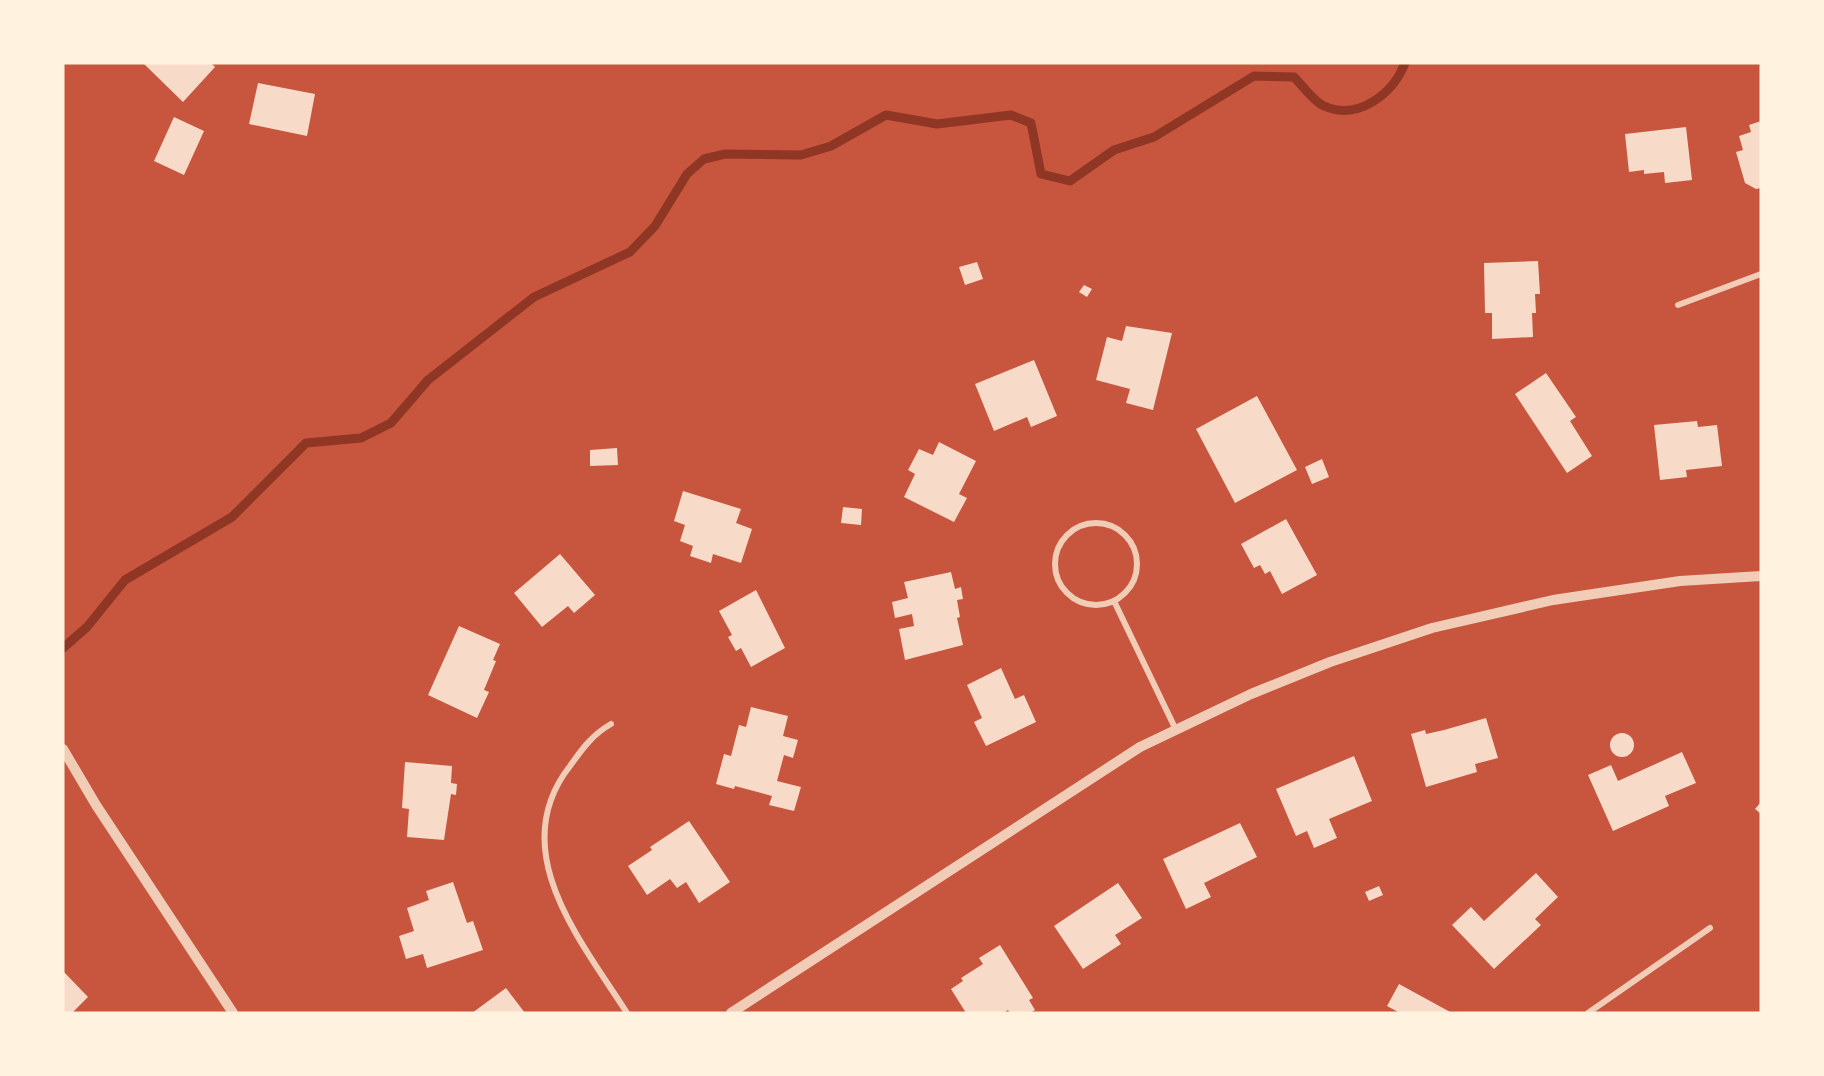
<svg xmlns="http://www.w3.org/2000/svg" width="1824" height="1076" font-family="Karla,sans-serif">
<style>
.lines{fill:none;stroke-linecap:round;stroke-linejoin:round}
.stream{stroke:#8f3625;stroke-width:9}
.building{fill:#f7dbc8}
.minor{stroke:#f1ccb7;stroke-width:6}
.tertiary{stroke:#f1ccb7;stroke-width:10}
</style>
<rect width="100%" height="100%" fill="#c8553d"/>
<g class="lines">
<path class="stream" d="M63,648L87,627L125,580L232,517L306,443L361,438L391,423L428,380L534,297L630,252L655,226L687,174L704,159L725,154L801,155L831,146L886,115L937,124L1011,115L1031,123L1041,174L1070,181L1114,150L1154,137L1254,76L1294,77C1302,85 1313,101 1324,106C1358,121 1393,94 1405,63"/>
</g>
<path class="building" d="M143,63H211L215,67L183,102Z
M258,83L315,94L307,136L249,124Z
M174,117L204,131L184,175L154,161Z
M1761,121V188L1756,189L1745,183L1736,152L1743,150L1739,136L1751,132L1749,125Z
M1686,127L1692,180L1665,183L1664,172L1644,174V170L1629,172L1625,134Z
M1538,261L1540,294H1535L1536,313H1532L1533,337L1492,339V313H1485L1484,263Z
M977,262L983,279L965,285L959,267Z
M1084,285L1092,289L1087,297L1079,292Z
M1126,326L1172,333L1153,410L1126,403L1130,389L1096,380L1107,337L1122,341Z
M1034,360L1057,416L1031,427L1027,417L994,431L975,384Z
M1546,373L1576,417L1570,421L1592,456L1567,473L1515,394Z
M1257,396L1297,470L1235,503L1196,429Z
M1697,421L1698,427L1717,425L1722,466L1686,470L1687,477L1660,480L1654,425Z
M939,442L976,461L959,494L967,498L954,522L904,497L915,474L908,470L919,449L933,455Z
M617,448L618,465L590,466V450Z
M1322,459L1329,477L1312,484L1305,467Z
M683,491L741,509L736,523L752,529L741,563L713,554L711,563L690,556L693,546L680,541L685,525L674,521Z
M843,507L862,509L861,525L841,523Z
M1286,519L1317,575L1282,594L1270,571L1265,574L1260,565L1254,568L1241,544Z
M560,554L595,595L574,613L568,606L542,627L514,593Z
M951,572L955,589L961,587L963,599L957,600L960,617L957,618L963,645L905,660L899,629L914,626L912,614L895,618L892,602L908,598L904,582Z
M756,590L785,648L751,667L741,648L736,651L728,637L732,635L719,611Z
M459,626L500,644L493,660L496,661L484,690L489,692L477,718L428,695Z
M1001,668L1015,699L1024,695L1036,722L986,746L974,722L982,718L967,685Z
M751,707L788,716L783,736L798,740L793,758L784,755L777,781L801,787L794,811L769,805L772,796L735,786L734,789L716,784L724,754L731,756L739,725L746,727Z
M1486,718L1498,758L1475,764L1477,772L1426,787L1411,734L1425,730L1426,734L1444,730Z
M1610 745a12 12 0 1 1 24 0a12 12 0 1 1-24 0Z
M1682,752L1696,783L1665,796L1669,806L1613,831L1588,775L1611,765L1618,781Z
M1354,756L1372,801L1329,819L1337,838L1314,848L1307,831L1296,836L1276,789Z
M405,762L452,766L451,783L457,784L456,795L451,794L444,840L407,837L409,809L402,808Z
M1761,802V814L1755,809Z
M689,821L730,882L699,903L686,882L677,888L670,879L647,895L628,866L652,850L650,847Z
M1240,823L1257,857L1204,883L1211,897L1186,909L1163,859Z
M1536,873L1558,897L1535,919L1541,925L1494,969L1452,925L1471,907L1484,921Z
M453,882L467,923L473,921L483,950L427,968L423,954L406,959L399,936L414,931L407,908L429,900L426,891Z
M1118,883L1142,918L1115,935L1121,944L1083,969L1054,926Z
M1379,886L1383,895L1369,901L1365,892Z
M1000,945L1033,998L1029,1000L1035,1010L1030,1013H1010L1008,1010L1003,1013H966L951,989L963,981L961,978L983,964L979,958Z
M63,971L88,997L72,1013H63Z
M1399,984L1452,1013H1400L1387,1006Z
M506,988L525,1013H472Z"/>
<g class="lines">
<path class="minor" d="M1678,305L1761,274
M1055 564a41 41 0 1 1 82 0a41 41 0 1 1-82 0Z
M1114,601L1176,730
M611,724C593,734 582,749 570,766C504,850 581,941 627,1013
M1588,1013L1710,928"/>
<path class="tertiary" d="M63,749L96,805L233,1013
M731,1013L1140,747L1251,694L1330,662L1432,628L1553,600L1680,581L1761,576"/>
</g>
<rect width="1824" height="1076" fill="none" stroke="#fff3e0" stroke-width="129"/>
</svg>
